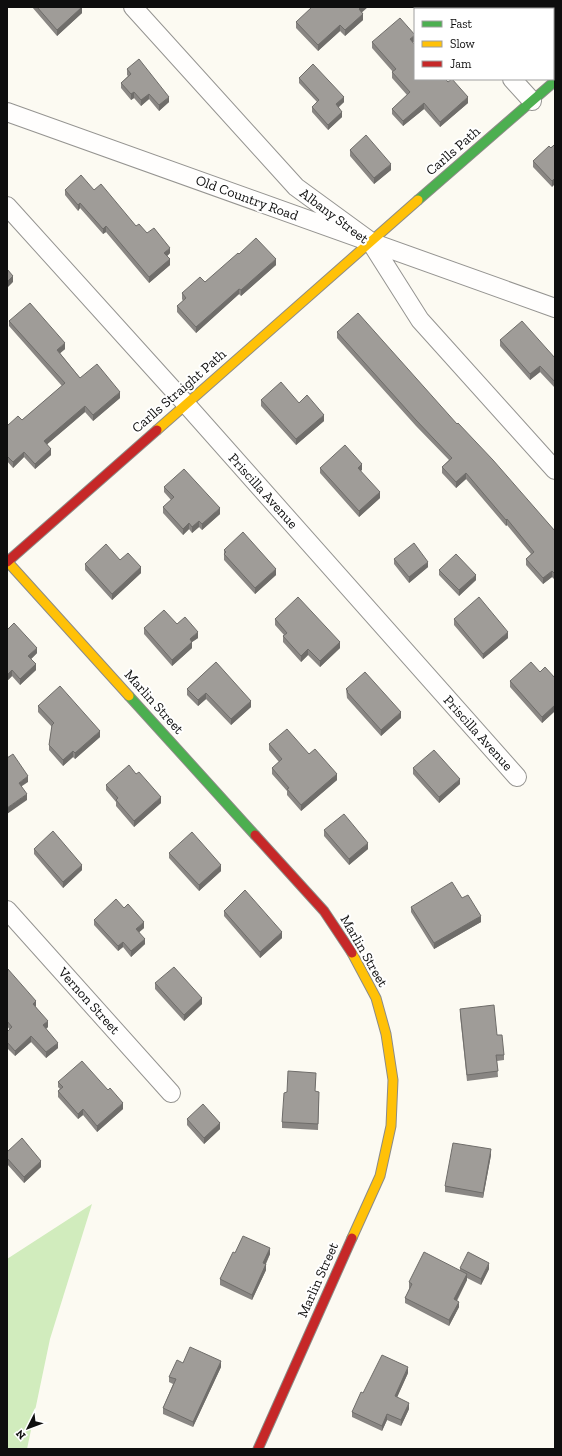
<svg xmlns="http://www.w3.org/2000/svg" width="562" height="1456" font-family="'Zilla Slab',serif">
<style>
.forest{fill:#d1ecbd}
.lines{fill:none;stroke-linecap:round;stroke-linejoin:round}
.street-casing{stroke:#959491;stroke-width:20}
.fast-casing{stroke:#8c8b87;stroke-width:11}
.slow-casing{stroke:#8c8b87;stroke-width:11}
.jam-casing{stroke:#8c8b87;stroke-width:11}
.street{stroke:#fffefd;stroke-width:18}
.fast{stroke:#4caf50;stroke-width:9}
.slow{stroke:#ffc107;stroke-width:9}
.jam{stroke:#c62828;stroke-width:9}
.wall{fill:#898683}
.shaded-wall{fill:#6f6d6a}
.building{fill:#9f9c98;stroke:#6f6d6a}
.labels{text-anchor:middle;dominant-baseline:central;stroke-width:4;stroke-linejoin:round;paint-order:stroke}
.street-label{font-size:14px;fill:#0e0e0e;stroke:#fff}
</style>
<rect width="100%" height="100%" fill="#fcfaf2"/>
<path class="forest" d="M92,1204L50,1339L27,1449H7V1259Z"/>
<g class="lines">
<g class="street-casing">
<path id="street" d="M133,7L296,187L370,241L420,320L555,470
M447,7L449,9
M512,79L532,101
M7,112L555,308
M7,206L186,404L517,777
M7,910L171,1093"/>
</g>
<g class="fast-casing">
<path id="fast" d="M418,200L555,81
M129,696L255,835"/>
</g>
<g class="slow-casing">
<path id="slow" d="M157,430L418,200
M7,561L129,696
M352,1238L380,1176L391,1126L393,1080L386,1034L376,998L352,953"/>
</g>
<g class="jam-casing">
<path id="jam" d="M7,562L157,430
M255,835L324,911L352,953
M258,1449L352,1238"/>
</g>
<use href="#street" class="street"/>
<use href="#fast" class="fast"/>
<use href="#slow" class="slow"/>
<use href="#jam" class="jam"/>
</g>
<path class="wall" d="M32,7H82V13L57,36Z
M519,7H555V17L553,19V9H520Z
M362,12L363,20L345,36L340,31L318,51L296,28V22Z
M372,42L413,43L415,79L468,103L440,127L424,109L403,126L392,114V109L407,95L392,78V72H393L372,48Z
M127,69L169,102L159,111L149,99L141,106L134,98L131,100L121,88V83L128,76L127,75Z
M299,78L344,102L338,107L342,117L328,130L312,112V107L317,102L299,83Z
M555,144L552,187L533,167V161Z
M350,150L391,170L374,184L350,156Z
M65,190H94L136,226L147,233L170,253L167,256L170,265L149,283L106,232L103,234L80,208L78,211L65,195Z
M239,254L276,265L241,296L239,294L196,333L177,312V306L183,301L182,299V293L205,282Z
M9,321L65,349L60,353L80,378L120,398L93,421L85,412L47,444L51,455L35,469L24,457L13,468L7,461V426L22,420L62,386L9,326Z
M337,332L457,424L555,531V580L552,577L543,584L526,565V559L531,554L507,525L506,526L466,479L456,488L442,473V467L449,460L416,426L337,338Z
M500,340L555,358V388L540,372L530,380L500,346Z
M261,400L299,403L324,421L296,445L261,406Z
M320,468L362,470L360,471L380,498L359,517L320,473Z
M164,487L220,514L202,530L199,527L192,533L189,529L183,535L163,513V507L171,500L164,492Z
M224,550L276,575L255,594L224,560Z
M394,559L428,567L409,583L394,564Z
M120,560L141,573L112,600L85,570V564Z
M439,570L476,580L459,596L439,575Z
M275,619L340,648L320,667L308,655L301,662L283,642V636L284,635L275,625Z
M454,619L508,638L483,659L454,625Z
M177,624L198,638L192,642V648L172,666L144,634V628Z
M7,630L37,653L31,659L36,670L20,685L12,676L7,681Z
M216,662L251,707L231,725L206,699L198,706L187,695V689Z
M555,678V711L542,723L510,687V681Z
M346,689L401,718L381,736L347,698Z
M38,706L100,737L75,759L73,757L63,766L49,750V745L52,727L38,712Z
M269,744L309,754L337,780L301,811L287,795V791L272,774V768L279,762L269,750Z
M413,768L460,784L439,803L413,774Z
M106,785L161,803L134,827L116,806V802L106,790Z
M324,830L368,849L349,865L324,836Z
M34,849L82,870L63,888L34,854Z
M169,853L221,871L199,891L169,858Z
M462,898L481,922L434,949L411,912V907Z
M224,911L282,938L260,958L224,916Z
M94,920L144,928L139,932L145,944L131,957L123,947L118,951L94,925Z
M7,968L36,1007L48,1027L46,1029L58,1048L46,1058L31,1042L15,1056L7,1048V1032L10,1030L7,1026Z
M155,983L202,1004L184,1021L155,989Z
M460,1009L497,1035L504,1055V1060L497,1061L498,1077L467,1081L460,1015Z
M316,1078L315,1091L319,1098L318,1130L282,1128V1122L287,1092Z
M58,1082L123,1109L97,1132L83,1115L78,1119L58,1097V1091L60,1089L58,1087Z
M187,1119L220,1129L204,1144L187,1125Z
M7,1152L41,1167L24,1183L7,1164Z
M491,1155L483,1198L445,1192V1186Z
M235,1253L270,1254L266,1264V1270L252,1300L220,1285V1279Z
M460,1268L489,1269L481,1285L467,1278V1280L457,1301L459,1307L449,1326L405,1303V1298L409,1289V1282L460,1270Z
M183,1363L221,1367L193,1427L163,1414V1408L173,1384L169,1382V1377Z
M408,1373L397,1397L409,1409L401,1426L387,1420L382,1431L352,1417V1412L363,1393Z"/>
<path class="shaded-wall" d="M82,7V13L57,36V30Z
M361,7H368L359,15V9Z
M555,11V17L553,19V13Z
M363,14V20L345,36V30Z
M340,25V31L318,51V45Z
M415,35V41L410,45V39Z
M134,92V98L131,100V94Z
M149,94V99L141,106V100Z
M169,97V102L159,111V105Z
M344,97V102L336,110V104Z
M468,97V103L440,127V122Z
M424,103V109L403,126V121Z
M342,112V117L328,130V125Z
M391,164V170L374,184V178Z
M555,178V184L552,187V181Z
M80,203V208L78,211V205Z
M106,226V232L103,234V229Z
M170,248V253L164,259V253Z
M170,259V265L149,283V277Z
M276,259V265L241,296V290Z
M13,276V282L7,288V282Z
M239,289V294L196,333V327Z
M65,343V349L57,356V350Z
M540,366V372L530,380V374Z
M120,392V398L93,421V415Z
M85,406V412L44,447V441Z
M324,415V421L296,445V439Z
M51,449V455L35,469V464Z
M24,452V457L13,468V462Z
M362,464V470L358,473V468Z
M466,473V479L456,488V482Z
M380,492V498L359,517V511Z
M220,508V514L202,530V524Z
M507,519V525L506,526V520Z
M199,521V527L192,533V527Z
M189,523V529L183,535V529Z
M428,562V567L409,583V577Z
M141,567V573L112,600V594Z
M276,569V575L255,594V588Z
M552,571V577L543,584V578Z
M476,575V580L459,596V590Z
M198,632V638L192,642V648L172,666V660L190,639Z
M508,632V638L483,659V654Z
M340,642V648L320,667V661Z
M37,648V653L28,662V656Z
M308,649V655L301,662V656Z
M36,664V670L20,685V679Z
M12,670V676L7,681V675Z
M206,693V699L198,706V700Z
M251,701V707L231,725V719Z
M555,705V711L542,723V717Z
M401,712V718L381,736V730Z
M100,731V737L75,759V753Z
M73,751V757L63,766V760Z
M337,774V780L301,811V805Z
M28,776V782L19,788V783Z
M460,779V784L439,803V797Z
M27,794V800L7,814V808Z
M161,797V803L134,827V821Z
M368,843V849L349,865V859Z
M82,865V870L63,888V882Z
M221,865V871L199,891V885Z
M481,916V922L434,949V943Z
M144,922V928L136,935V929Z
M282,932V938L260,958V952Z
M145,939V944L131,957V951Z
M123,942V947L118,951V946Z
M202,998V1004L184,1021V1015Z
M36,1001V1007L33,1004Z
M48,1021V1027L43,1031V1025Z
M31,1036V1042L15,1056V1051Z
M58,1043V1048L46,1058V1052Z
M123,1103V1109L97,1132V1126Z
M83,1109V1115L78,1119V1114Z
M220,1123V1129L204,1144V1138Z
M491,1149V1155L483,1198V1193Z
M41,1161V1167L24,1183V1177Z
M270,1248V1254L263,1269V1263Z
M489,1263V1269L481,1285V1279Z
M266,1264V1270L252,1300V1295Z
M467,1274V1280L454,1305V1299Z
M459,1302V1307L449,1326V1320Z
M221,1361V1367L193,1427V1422Z
M408,1367V1373L395,1402V1396Z
M409,1403V1409L401,1426V1420Z
M387,1414V1420L382,1431V1426Z"/>
<path class="building" d="M37,7H82L57,30Z
M312,7H361L359,9L363,14L345,30L340,25L318,45L296,22Z
M524,7H555V11L553,13V9H526Z
M400,18L415,35L410,39L415,45V79H445L448,82L452,79L468,97L440,122L424,103L403,121L392,109L410,92L392,72L396,69L372,42Z
M139,59L169,97L159,105L149,94L141,100L134,92L131,94L121,83L131,74L127,69Z
M313,64L344,97L336,104L342,112L328,125L312,107L319,100L299,78Z
M366,135L391,164L374,178L350,150Z
M555,144V178L552,181L533,161L549,146L551,148Z
M81,175L94,190L101,184L136,226L139,224L147,233L154,228L170,248L164,253L170,259L149,277L106,226L103,229L80,203L78,205L65,190Z
M256,238L276,259L241,290L239,289L196,327L177,306L186,298L182,293L200,277L205,282L238,253L239,254Z
M7,269L13,276L7,282Z
M30,303L65,343L57,350L80,378L97,364L120,392L93,415L85,406L44,441L51,449L35,464L24,452L13,462L7,456V426L18,416L22,420L65,383L9,321Z
M358,313L457,424L458,423L493,460L555,531V574L552,571L543,578L526,559L534,552L507,519L506,520L466,473L456,482L442,467L452,458L416,420L337,332Z
M522,321L555,358V382L540,366L530,374L500,340Z
M281,382L299,403L307,395L324,415L296,439L261,400Z
M345,445L362,464L358,468L380,492L359,511L320,468Z
M184,469L220,508L202,524L199,521L192,527L189,523L183,529L163,507L174,497L164,487Z
M243,532L276,569L255,588L224,554L226,552L224,550Z
M414,543L428,562L409,577L394,559Z
M106,544L120,560L128,553L141,567L112,594L85,564Z
M456,554L476,575L459,590L439,570Z
M298,597L340,642L320,661L308,649L301,656L283,636L287,633L275,619Z
M479,597L508,632L483,654L454,619Z
M164,610L177,624L185,617L198,632L190,639L192,642L172,660L144,628Z
M14,623L37,648L28,656L36,664L20,679L12,670L7,675V630Z
M216,662L251,701L231,719L206,693L198,700L187,689Z
M531,662L540,672L545,667L555,678V705L542,717L510,681Z
M365,672L401,712L381,730L347,692L348,691L346,689Z
M60,686L100,731L75,753L73,751L63,760L49,745L52,725L54,723L38,706Z
M287,729L309,754L315,749L337,774L301,805L287,789L289,788L272,768L282,759L269,744Z
M434,750L460,779L439,797L413,768Z
M13,754L28,776L19,783L27,794L7,808V758Z
M129,765L136,774L139,772L161,797L134,821L116,800L118,798L106,785Z
M344,814L368,843L349,859L324,830Z
M53,831L82,865L63,882L34,849Z
M192,832L221,865L199,885L169,853Z
M452,882L462,898L468,895L481,916L434,943L411,907Z
M245,890L282,932L260,952L224,911Z
M116,899L124,908L128,904L144,922L136,929L145,939L131,951L123,942L118,946L94,920Z
M174,967L202,998L184,1015L155,983Z
M7,968L36,1001L33,1004L48,1021L43,1025L58,1043L46,1052L31,1036L15,1051L7,1042V1032L12,1027L7,1021Z
M494,1005L497,1035H502L504,1055H496L498,1071L467,1075L460,1009Z
M82,1061L108,1090L110,1088L123,1103L97,1126L83,1109L78,1114L58,1091L63,1087L58,1082Z
M288,1071L316,1073L315,1091L319,1092L318,1124L282,1122L284,1093L287,1092Z
M203,1104L220,1123L204,1138L187,1119Z
M22,1138L41,1161L24,1177L7,1158V1152Z
M453,1143L491,1149L483,1193L445,1186Z
M243,1236L270,1248L263,1263L266,1264L252,1295L220,1279L233,1252L235,1253Z
M424,1252L467,1274L454,1299L459,1302L449,1320L405,1298L412,1284L409,1282Z
M468,1252L489,1263L481,1279L460,1268Z
M190,1347L221,1361L193,1422L163,1408L176,1379L169,1377L177,1360L183,1363Z
M382,1355L408,1367L395,1396L409,1403L401,1420L387,1414L382,1426L352,1412L361,1392L363,1393Z"/>
<g class="labels">
<g class="street-label">
<text transform="translate(453 151) rotate(-41)">Carlls Path</text>
<text transform="translate(247 198) rotate(20)">Old Country Road</text>
<text transform="translate(334 216) rotate(37)">Albany Street</text>
<text transform="translate(179 391) rotate(-41)">Carlls Straight Path</text>
<text transform="translate(263 491) rotate(48)">Priscilla Avenue</text>
<text transform="translate(154 702) rotate(48)">Marlin Street</text>
<text transform="translate(478 733) rotate(48)">Priscilla Avenue</text>
<text transform="translate(364 951) rotate(60)">Marlin Street</text>
<text transform="translate(89 1001) rotate(48)">Vernon Street</text>
<text transform="translate(318 1280) rotate(-66)">Marlin Street</text>
</g>
</g>
<rect width="562" height="1456" fill="none" stroke="#0e0e0e" stroke-width="16"/>
<rect x="414" y="8" width="140" height="72" fill="#ffffff" stroke="#9f9f9f"/>
<rect x="422" y="21" width="20" height="6" fill="#4caf50" stroke="#9f9f9f"/>
<text x="450" y="28" font-size="12" fill="#0e0e0e">Fast</text>
<rect x="422" y="41" width="20" height="6" fill="#ffc107" stroke="#9f9f9f"/>
<text x="450" y="48" font-size="12" fill="#0e0e0e">Slow</text>
<rect x="422" y="61" width="20" height="6" fill="#c62828" stroke="#9f9f9f"/>
<text x="450" y="68" font-size="12" fill="#0e0e0e">Jam</text>
<g transform="translate(28 1428) rotate(228)" stroke="#ffffff" stroke-width="3" paint-order="stroke">
<path d="M0-3L7 15L0 10L-7 15Z" fill="#0e0e0e"/>
<text y="-6" font-size="11" font-weight="bold" text-anchor="middle" fill="#0e0e0e">N</text>
</g>
</svg>
